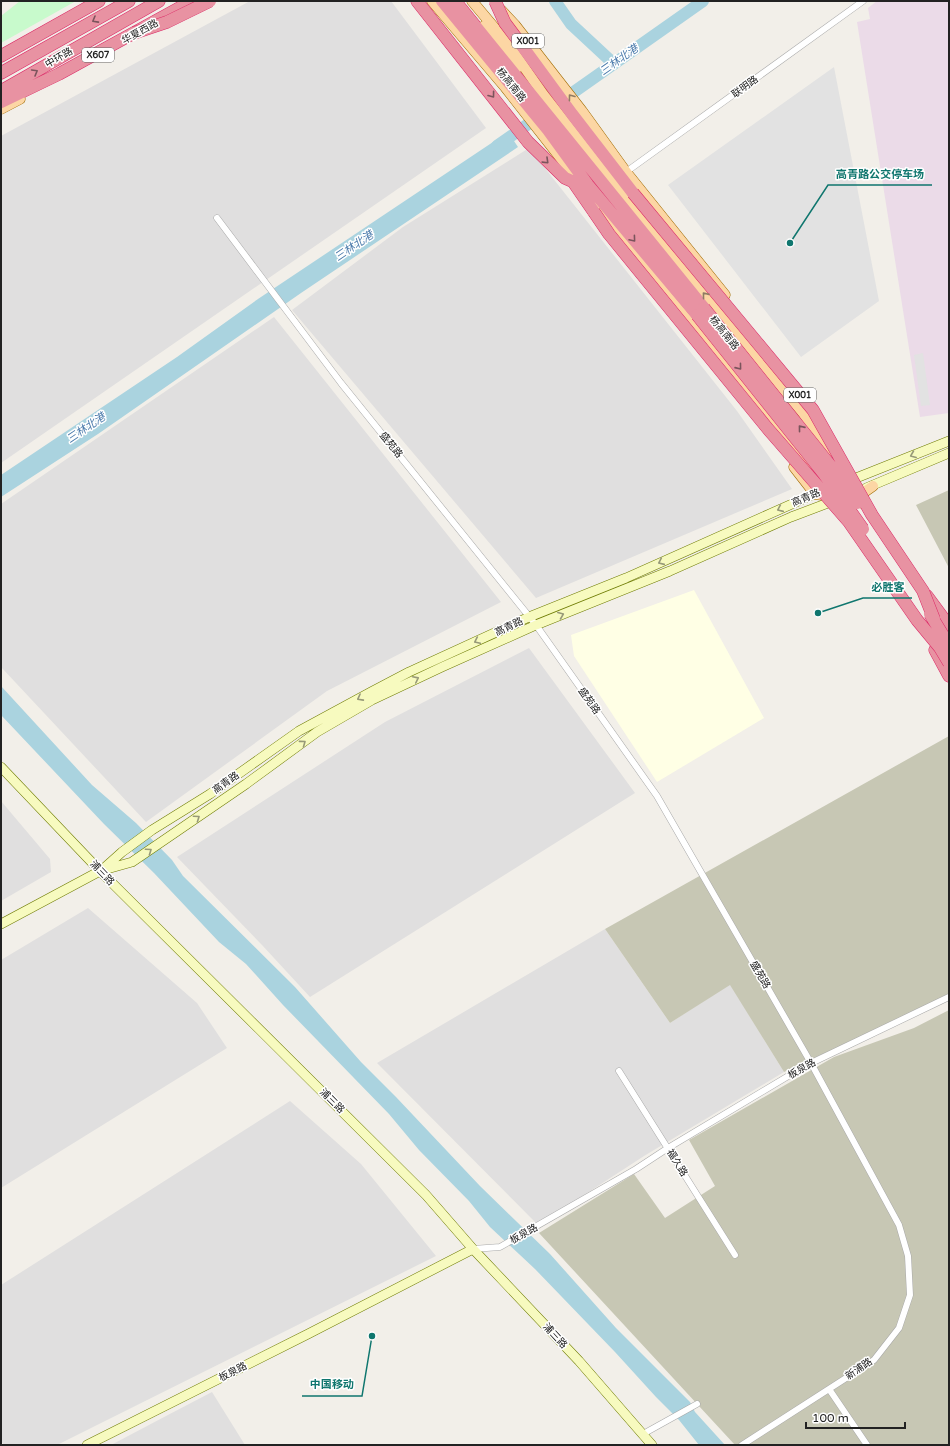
<svg xmlns="http://www.w3.org/2000/svg" width="950" height="1446" font-family="'Varela Round','Noto Sans SC',sans-serif">
<style>
.residential{fill:#e0dfdf}
.industrial{fill:#ebdbe8}
.education{fill:#ffffe5}
.construction{fill:#c7c7b4}
.park{fill:#c8facc}
.parking{fill:#e2e2e2}
.water{fill:#aad3df}
.lines{fill:none;stroke-linecap:round;stroke-linejoin:round}
.river{stroke:#aad3df;stroke-width:12}
.street-casing{stroke:#a9a9a9;stroke-width:7}
.secondary-casing{stroke:#707d05;stroke-width:10}
.primary-casing{stroke:#a06b00;stroke-width:11}
.highway-casing{stroke:#dc2a67;stroke-width:13}
.street{stroke:#fff;stroke-width:6}
.secondary{stroke:#f7fabf;stroke-width:9}
.primary{stroke:#fcd6a4;stroke-width:10}
.highway{stroke:#e892a2;stroke-width:12}
.highway-bridge-casing{stroke:#dc2a67;stroke-width:13;stroke-linecap:butt}
.highway-bridge{stroke:#e892a2;stroke-width:12}
.oneway{stroke:#7b545c}
.oneway2{stroke:#8f7c63}
.oneway3{stroke:#979978}
.labels{text-anchor:middle;dominant-baseline:central;stroke-width:3;stroke-linejoin:round;paint-order:stroke}
.shield{fill:#fff;stroke:#646464;stroke-width:1}
.shield-label{font-size:9px;font-weight:bold;fill:#222}
.street-label{font-size:10px;fill:#222;stroke:#fff}
.water-label{font-size:11px;font-style:italic;fill:#4a7aab;stroke:#fff}
.leader{fill:none;stroke:#0f766e;stroke-width:1.5}
.callout-dot{fill:#0f766e;stroke:#fff;stroke-width:1.5}
.callout-label{font-size:11px;text-anchor:middle;font-weight:bold;fill:#0f766e;stroke:#fff;stroke-width:3;stroke-linejoin:round;paint-order:stroke}
</style>
<rect width="100%" height="100%" fill="#f2efe9"/>
<path class="residential" d="M250,1H391L486,128L1,463V136Z
M529,148L737,411L792,489L536,598L292,310L403,227Z
M274,317L501,602L327,691L146,822L1,667V504Z
M529,648L635,793L310,997L262,945L177,857L385,722Z
M1,801L50,859L51,872L1,901Z
M88,908L197,1003L227,1048L1,1188V960Z
M605,929L670,1023L730,984L784,1072L644,1156L538,1225L377,1063Z
M290,1101L361,1164L436,1256L57,1445H4L1,1441V1285Z
M212,1392L245,1445H111L166,1416Z"/>
<path class="industrial" d="M877,1H949V413L920,417L857,22L870,19L868,8Z"/>
<path class="education" d="M694,590L764,718L657,782L574,656L571,635Z"/>
<path class="construction" d="M949,490V568L916,505Z
M949,736V996L784,1072L730,985L670,1023L605,929Z
M949,1010V1445H735L539,1233L634,1174L665,1218L715,1186L689,1140L834,1057L914,1028Z"/>
<path class="park" d="M20,1H76L1,43V16Z"/>
<path class="parking" d="M834,67L879,301L801,357L668,185Z
M923,353L930,405L921,406L914,355Z"/>
<path class="water" d="M508,132L518,147L301,293L98,434L1,497V475L177,357L258,299Z
M1,686L92,785L136,823L172,860L183,876L295,987L361,1062L396,1097L480,1186L550,1254L616,1328L690,1402L695,1412L725,1445H699L679,1420L656,1397L615,1352L535,1269L490,1227L469,1201L419,1150L389,1114L283,1005L246,964L219,942L154,873L104,824L1,715Z"/>
<g class="lines">
<path class="river" d="M555,1L571,24L614,64
M561,101L703,1
M497,146L541,115"/>
<g class="street-casing">
<path id="street" d="M626,172L863,1
M217,218L341,383L536,625L657,796L811,1063L899,1225L908,1256L910,1295L899,1328L874,1360L742,1445
M619,1071L735,1255
M473,1249L500,1247L636,1169L668,1148L805,1066L949,997
M829,1389L867,1445
M643,1434L697,1404"/>
</g>
<g class="secondary-casing">
<path id="secondary" d="M846,482L949,441
M866,488L949,453
M1,767L100,871L426,1195L473,1249L579,1361L652,1445
M103,869L122,852L152,830L210,794L299,731L371,692L409,672L529,617L626,578L821,491
M1,924L100,871L132,862L246,784L317,732L372,700L442,667L536,625L670,571L791,517L836,500
M87,1445L308,1334L473,1249"/>
</g>
<g class="primary-casing">
<path id="primary" d="M432,1L505,87L577,179
M472,1L508,44L543,94L603,171L803,413L837,466
M501,10L515,25L582,111L626,172L725,295
M484,26L517,68
M1,109L20,99
M591,197L613,226L618,236L814,473
M794,467L815,494L829,496
M862,503L863,493L873,486"/>
</g>
<g class="highway-casing">
<path id="highway" d="M417,1L528,142L565,178L583,186
M442,1L548,130L588,185L697,315
M455,1L704,308
M520,43L572,114L633,193
M1,56L99,1
M1,73L129,1
M1,91L159,1
M1,102L59,74L192,1
M574,183L594,212
M927,596L949,626
M935,650L949,676"/>
</g>
<use href="#street" class="street"/>
<use href="#secondary" class="secondary"/>
<use href="#primary" class="primary"/>
<use href="#highway" class="highway"/>
<g class="highway-bridge-casing">
<path id="highway-bridge" d="M495,1L505,23L520,43
M134,33L167,22L210,1
M633,193L813,410L872,515L923,591L934,619
M594,212L609,234L768,429L849,522L917,620L941,649
M704,308L834,470L857,503
M697,315L824,474L863,529
M930,614L949,645
M937,643L949,663"/>
</g>
<use href="#highway-bridge" class="highway-bridge"/>
</g>
<defs><path id="oneway-chevron" d="M-2-3.5L2.5 0L-2 3.5" fill="none" stroke-width="1.6" stroke-linecap="round" stroke-linejoin="round"/></defs>
<g class="oneway">
<use href="#oneway-chevron" transform="translate(95 20) rotate(151)"/>
<use href="#oneway-chevron" transform="translate(35 72) rotate(-30)"/>
<use href="#oneway-chevron" transform="translate(492 95) rotate(53)"/>
<use href="#oneway-chevron" transform="translate(546 161) rotate(44)"/>
<use href="#oneway-chevron" transform="translate(633 239) rotate(50)"/>
<use href="#oneway-chevron" transform="translate(739 367) rotate(51)"/>
<use href="#oneway-chevron" transform="translate(801 428) rotate(-129)"/>
</g>
<g class="oneway2">
<use href="#oneway-chevron" transform="translate(571 97) rotate(-127)"/>
<use href="#oneway-chevron" transform="translate(705 295) rotate(-129)"/>
</g>
<g class="oneway3">
<use href="#oneway-chevron" transform="translate(913 455) rotate(158)"/>
<use href="#oneway-chevron" transform="translate(780 509) rotate(156)"/>
<use href="#oneway-chevron" transform="translate(661 562) rotate(156)"/>
<use href="#oneway-chevron" transform="translate(561 615) rotate(-22)"/>
<use href="#oneway-chevron" transform="translate(477 641) rotate(155)"/>
<use href="#oneway-chevron" transform="translate(416 679) rotate(-26)"/>
<use href="#oneway-chevron" transform="translate(360 698) rotate(152)"/>
<use href="#oneway-chevron" transform="translate(303 743) rotate(-36)"/>
<use href="#oneway-chevron" transform="translate(197 818) rotate(-35)"/>
<use href="#oneway-chevron" transform="translate(149 851) rotate(-35)"/>
</g>
<g class="labels">
<g class="shield">
<rect x="512" y="34" width="32" height="14" rx="3"/>
<rect x="82" y="48" width="32" height="14" rx="3"/>
<rect x="784" y="388" width="32" height="14" rx="3"/>
</g>
<g class="shield-label">
<text x="528" y="41">X001</text>
<text x="98" y="55">X607</text>
<text x="800" y="395">X001</text>
</g>
<g class="street-label">
<text transform="translate(140 32) rotate(-29)">华夏西路</text>
<text transform="translate(59 58) rotate(-30)">中环路</text>
<text transform="translate(511 85) rotate(51)">杨高南路</text>
<text transform="translate(745 87) rotate(-36)">联明路</text>
<text transform="translate(724 333) rotate(51)">杨高南路</text>
<text transform="translate(391 445) rotate(51)">盛苑路</text>
<text transform="translate(806 498) rotate(-23)">高青路</text>
<text transform="translate(509 627) rotate(-25)">高青路</text>
<text transform="translate(589 701) rotate(55)">盛苑路</text>
<text transform="translate(226 783) rotate(-35)">高青路</text>
<text transform="translate(102 873) rotate(46)">浦三路</text>
<text transform="translate(760 975) rotate(60)">盛苑路</text>
<text transform="translate(802 1069) rotate(-29)">板泉路</text>
<text transform="translate(332 1101) rotate(45)">浦三路</text>
<text transform="translate(677 1163) rotate(58)">福久路</text>
<text transform="translate(524 1234) rotate(-29)">板泉路</text>
<text transform="translate(555 1336) rotate(47)">浦三路</text>
<text transform="translate(859 1369) rotate(-34)">新浦路</text>
<text transform="translate(233 1372) rotate(-27)">板泉路</text>
</g>
<g class="water-label">
<text transform="translate(619 60) rotate(-35)">三林北港</text>
<text transform="translate(354 246) rotate(-34)">三林北港</text>
<text transform="translate(86 428) rotate(-34)">三林北港</text>
</g>
</g>
<path class="leader" d="M790 243L828 185H932M818 613L863 598H912M372 1336L362 1396H302"/>
<g class="callout-dot">
<circle cx="790" cy="243" r="4"/>
<circle cx="818" cy="613" r="4"/>
<circle cx="372" cy="1336" r="4"/>
</g>
<g class="callout-label">
<text x="880" y="178">高青路公交停车场</text>
<text x="888" y="591">必胜客</text>
<text x="332" y="1388">中国移动</text>
</g>
<rect width="950" height="1446" fill="none" stroke="#222222" stroke-width="4"/>
<path d="M806 1422v6h99v-6" fill="none" stroke="#222222" stroke-width="2"/>
<text x="812" y="1422" font-size="12" fill="#222222" stroke="#ffffff" stroke-width="3" paint-order="stroke">100 m</text>
</svg>
